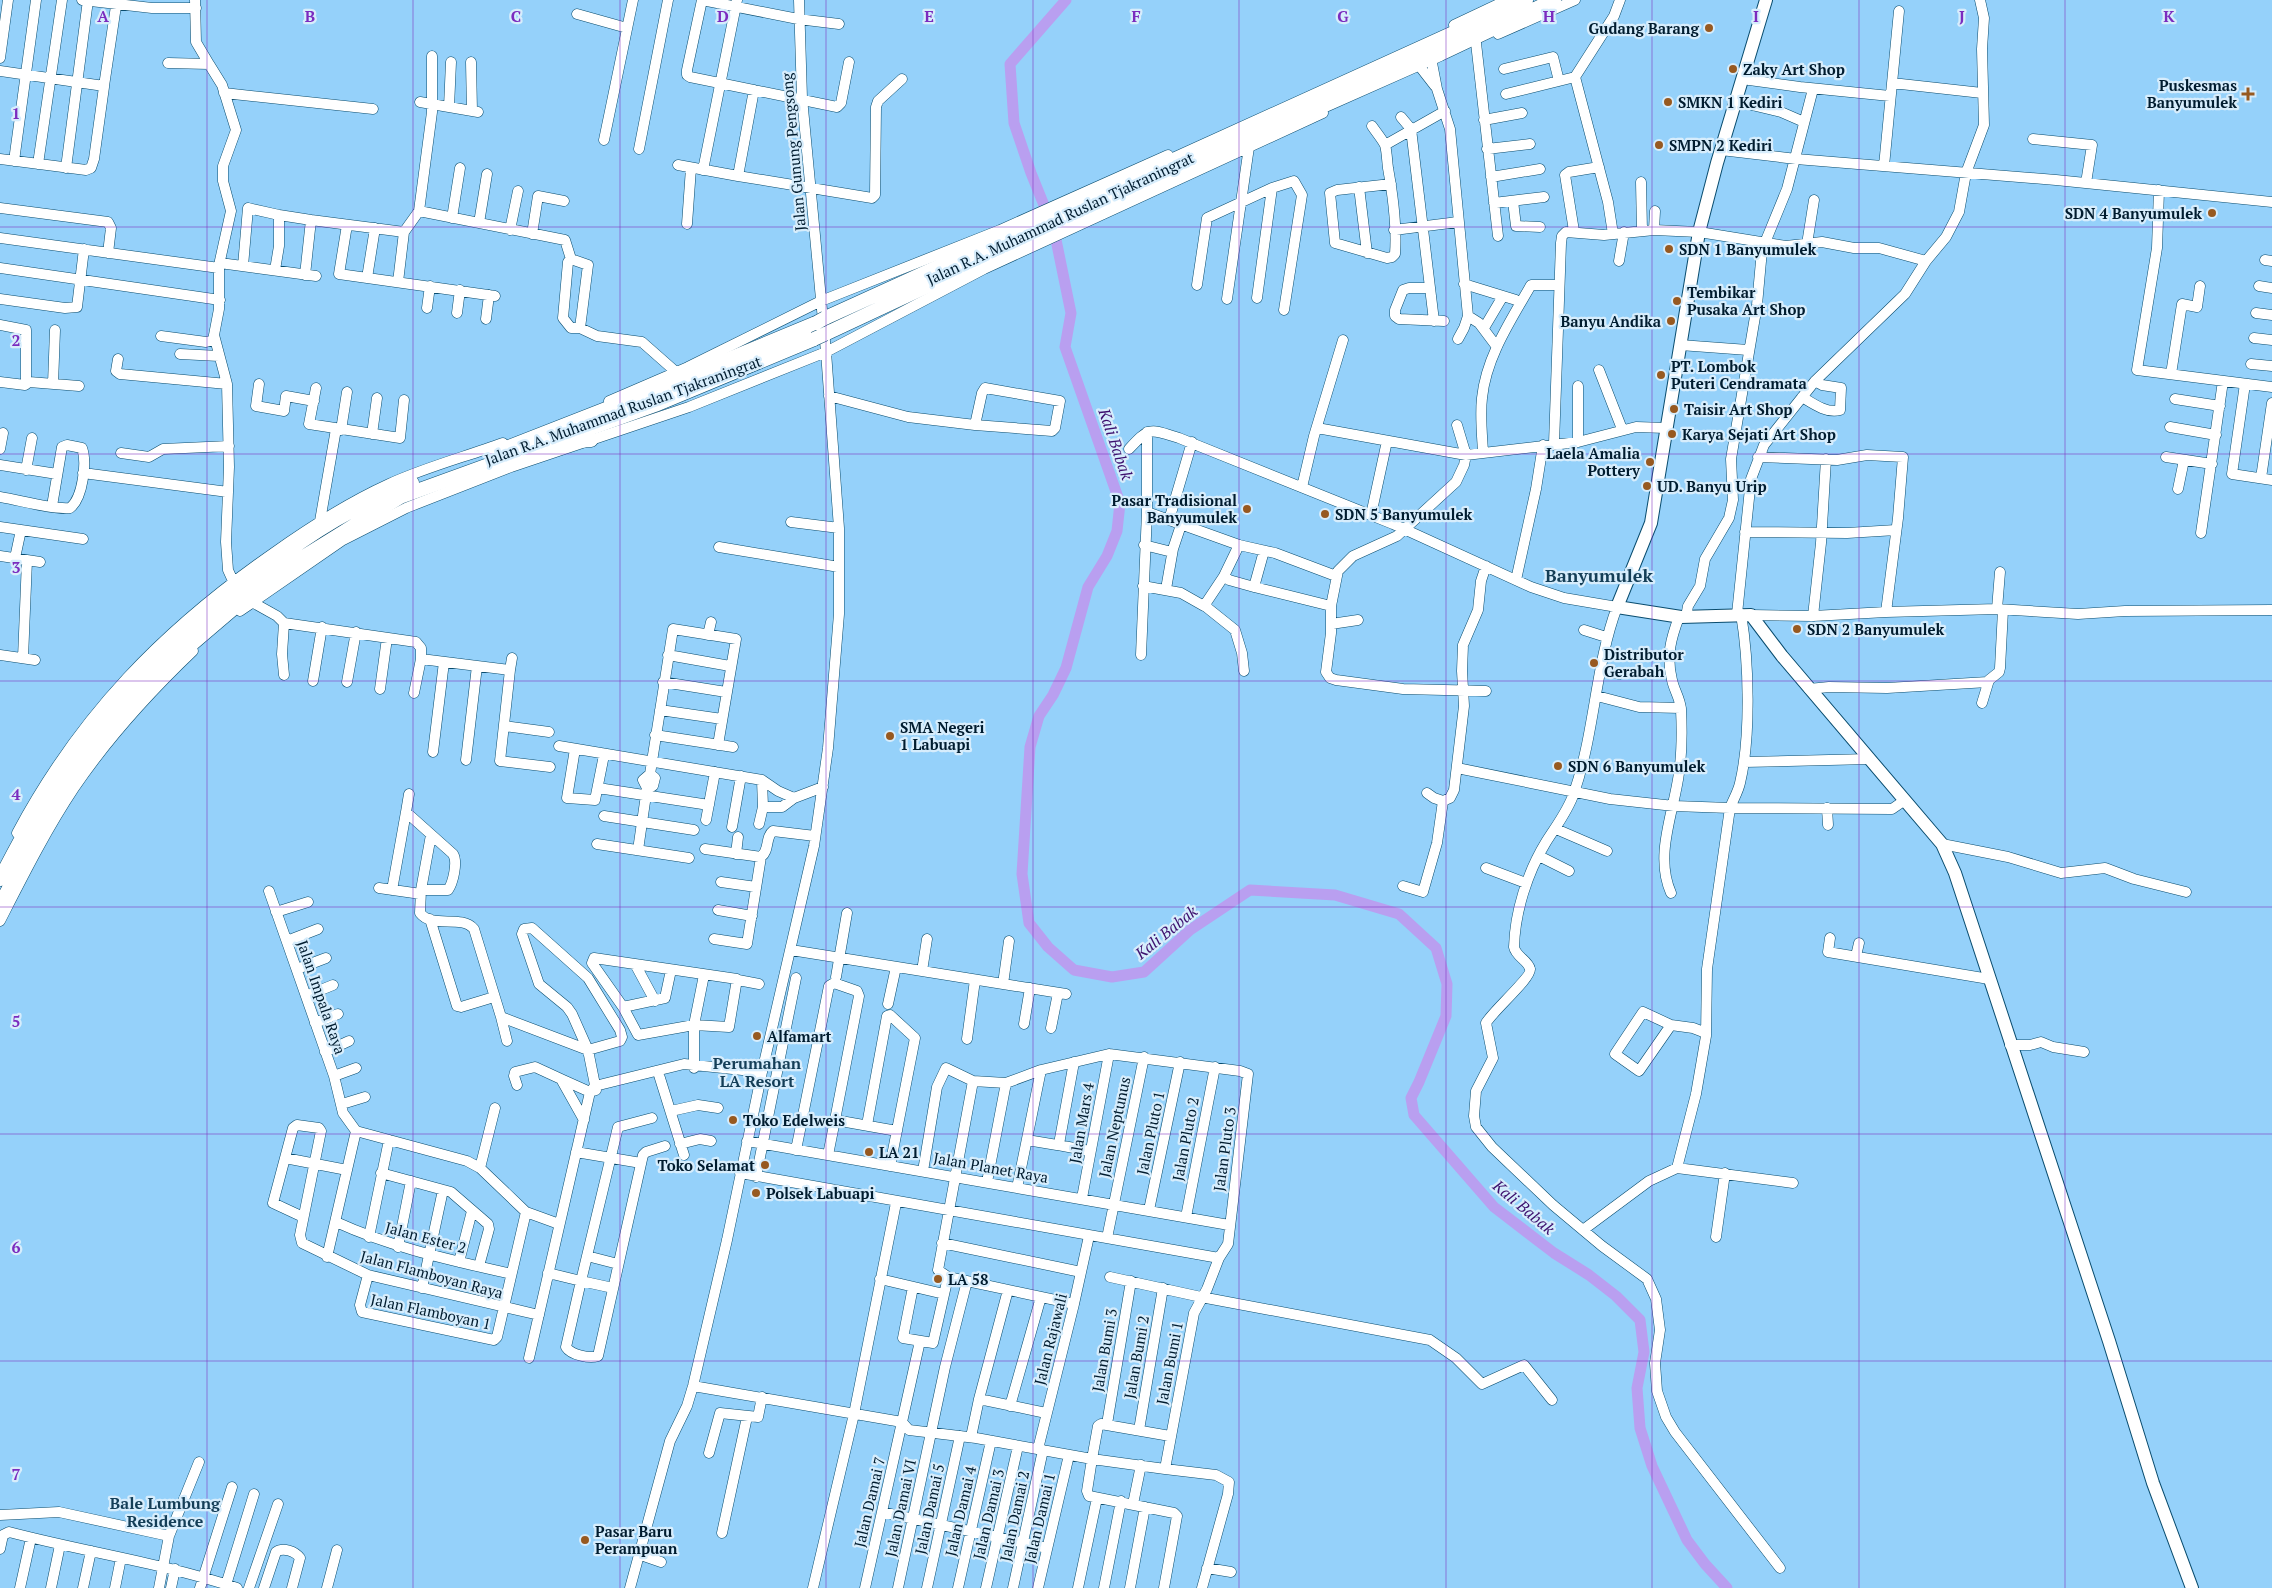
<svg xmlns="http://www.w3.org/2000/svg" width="2272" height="1588" font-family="'PT Serif',serif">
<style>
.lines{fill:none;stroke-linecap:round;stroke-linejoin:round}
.river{stroke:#b99ff0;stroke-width:11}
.minor-casing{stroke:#094c6e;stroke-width:11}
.major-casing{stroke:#094c6e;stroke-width:14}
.highway-casing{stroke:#094c6e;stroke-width:15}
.minor{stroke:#fff;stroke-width:10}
.major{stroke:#fff;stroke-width:12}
.highway{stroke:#fff;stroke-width:14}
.highway-bridge-casing{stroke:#094c6e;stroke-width:15;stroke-linecap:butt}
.highway-bridge{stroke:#fff;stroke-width:14}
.grid{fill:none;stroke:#7b2cbf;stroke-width:1;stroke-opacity:0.55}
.poi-dot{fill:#975920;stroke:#d7edfc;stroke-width:2}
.labels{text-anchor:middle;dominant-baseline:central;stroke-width:4.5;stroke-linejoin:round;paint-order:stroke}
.poi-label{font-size:15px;font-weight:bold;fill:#001c2f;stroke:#d7edfc;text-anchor:start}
.street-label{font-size:15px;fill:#001c2f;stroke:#d7edfc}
.water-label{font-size:16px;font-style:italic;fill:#3d106e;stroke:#d7edfc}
.neighbourhood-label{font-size:16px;font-weight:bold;fill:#143e57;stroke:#d7edfc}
.quarter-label{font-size:18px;font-weight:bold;fill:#143e57;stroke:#d7edfc}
.grid-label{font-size:16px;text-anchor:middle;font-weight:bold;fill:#7b2cbf;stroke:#d7edfc;stroke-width:4.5;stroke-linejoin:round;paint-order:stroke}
</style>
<rect width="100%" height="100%" fill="#95d1fa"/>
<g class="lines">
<path class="river" d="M1066,0L1010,64L1014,123L1031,173L1054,230L1071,313L1065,347L1120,503L1117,531L1107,556L1088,587L1066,668L1053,695L1039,716L1030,747L1022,874L1029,923L1048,947L1074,970L1112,977L1144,972L1190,930L1250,890L1335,895L1399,914L1436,948L1447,984L1446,1016L1419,1082L1411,1098L1414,1115L1494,1207L1554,1253L1589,1275L1616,1296L1640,1320L1644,1352L1637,1388L1640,1428L1652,1466L1687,1540L1705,1564L1727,1588"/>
<g class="minor-casing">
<path id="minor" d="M82,0L152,8H196
M702,0L687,70V75L690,77L837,107L841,103L849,62
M702,0L798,19L839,24
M577,14L627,28
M1454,25L1507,0
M1498,34L1575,0
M1476,43L1498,236
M432,56V112L419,211L565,240L571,259L568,262L563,318L571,328H580L597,336L642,342L676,372
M0,58L8,0
M471,62L472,111
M168,63L209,64L196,42L195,0
M1432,63L1437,89L1450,129L1468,316L1464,328L1458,339
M209,64L222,85L236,130L223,166V181L231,211L219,265V309L214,335L227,384L229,467L226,542L228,570L233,581
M1421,68L1435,86
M1504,69L1553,57L1559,81
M0,71L104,86L116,6L115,0
M1742,79L1800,87L1890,96
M1892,83L1982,93
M754,90L738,176L872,198L875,195L876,107L878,101L902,79
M224,93L373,109
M1506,94L1575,77
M1735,101L1781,112L1804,122
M420,102L478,112
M449,107L451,62
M1401,117L1411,129L1434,321
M1484,120L1522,113
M1372,126C1376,132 1382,139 1385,145C1387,152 1387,161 1388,168C1393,196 1397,227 1395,254L1392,257L1387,258L1335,243L1330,193L1337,190L1391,184
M2033,139L2092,145L2086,183
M604,140L633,0
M1385,145L1445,111
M639,149L668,0
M1487,149L1530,144
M1721,150L1796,159L2056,180L2272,202
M0,159L86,170L91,168L94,159L104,87
M14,161L36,0
M38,164L62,0
M678,165L738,176
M1884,166L1899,11
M66,168L88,0
M703,170L737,0
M1491,177L1540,169
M1641,182L1642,231
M1359,187L1367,253
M2159,190L2157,248L2137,370L2272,387
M1513,201L1516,226L1540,227
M1494,203L1544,197
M0,208L108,222L111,228L108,253
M452,218L460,168
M479,223L487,174
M687,224L691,168
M347,225L339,274L495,296
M510,230L518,191
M1394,230L1458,222
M1654,230L1655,211
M1574,231L1565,175L1569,172L1599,167
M532,234L538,196L564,201
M1613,234L1608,202L1575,77L1614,16L1620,0
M0,238L219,268
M1807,244L1814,200
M571,259L588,265L580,328
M2265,260L2272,261
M1619,261L1624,232
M220,263L316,276
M243,266L248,208L279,215
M0,268L220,300
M275,270L279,246V215L311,220
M305,275L311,220L404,232L419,211
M367,278L375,228
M398,282L404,232
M1464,284L1516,300
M1197,285L1207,218L1272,188L1294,181L1302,195L1284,310
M2259,286L2272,288
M1430,288H1409L1403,290L1395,310V316L1399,319L1444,321
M1257,298L1272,188
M0,299L65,308L77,307L84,249
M1227,299L1249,147
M427,308L430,286
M457,313L460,290
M2256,313L2272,315
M1468,316L1479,323L1497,347
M486,319L489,295
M0,325L26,330V384
M1484,328L1503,296
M161,336L206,342L214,340
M2254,338L2272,340
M1680,345L1748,350
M180,354L219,356
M118,359L116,371L120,374L227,384
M2251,364L2272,366
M1599,370L1622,429
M2171,374L2182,304L2197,307L2200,286
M0,382L25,385L29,382L79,386
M53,384L55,330
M259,384L256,406L284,411L286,396L314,401
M2245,384L2232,474L2272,480
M316,388L309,424L400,438L404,400
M829,396L908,417L975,425L982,393L985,388L1060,401L1055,428L1052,431L975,425
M1802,397C1812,403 1827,414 1840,410L1841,388L1822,385L1815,381
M2175,399L2220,406
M609,401L688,367L821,301L1000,230L1168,155
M1457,425L1466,455L1464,465L1456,482L1397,536L1353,556L1338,571L1331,606V633L1326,672L1330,678L1336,680L1403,689L1486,691
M2170,427L2216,435
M1317,428L1466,455L1578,442L1636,427L1666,428
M341,430L347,392
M372,434L377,398
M1578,442V386
M1554,444L1561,243L1562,236L1566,232L1604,235L1654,230L1699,232L1786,246L1822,242L1854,248H1879L1926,261
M0,449L3,433
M1129,449C1150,426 1150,429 1179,438L1393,524L1531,587L1564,598L1617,607C1595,666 1595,732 1574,793C1568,811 1556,826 1546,842C1527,873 1515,912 1514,947C1516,957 1528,960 1530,969C1532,977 1492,1012 1486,1023L1493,1058L1476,1091L1474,1116L1476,1127L1492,1147L1553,1205L1602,1246L1647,1279L1656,1299L1660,1330L1655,1363L1657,1391L1666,1417L1675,1432L1780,1568
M1483,452C1482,434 1480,415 1482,398C1486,357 1511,320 1531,285H1559
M121,453L149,457L163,449L229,446
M1758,457L1837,460L1867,455L1903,457L1898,518L1886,612
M2166,457L2212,464
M0,465L57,474
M26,470L32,438
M83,473L228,492
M2261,478L2272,403
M1302,487L1314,436L1343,340
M2178,489L2184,460
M0,497C19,500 53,510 70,508C83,498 87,462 82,448L67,445L62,447L52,506
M1147,512L1239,545L1275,553L1336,576
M1371,515L1387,441
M1169,520L1192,442
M320,521L336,429
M791,522L839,528
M0,527L83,539
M1745,532L1847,533L1896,530
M2201,533L2223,381
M1144,545L1172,552
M1239,545L1224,576L1229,580L1254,587
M719,547L839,567
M1264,551L1254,587L1331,606
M0,556L40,562
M15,558L21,530
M1516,580L1536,489L1543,445
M1143,586L1181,593L1204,606L1224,576
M1166,589L1173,549L1181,525
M252,602L277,616L284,623
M1205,606L1235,630L1242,653L1244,671
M1997,609L2000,572
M240,611L343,540L406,508L511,467L689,407L826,352L984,269L1323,113
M1737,614L1751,479L1764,445L1815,381L1905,294L1926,261L1946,237L1959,212L1966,173L1984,125L1982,49L1984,18L1980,0
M1751,615L1813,616L1886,612L1997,609L2078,614L2125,611L2272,610
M1813,616L1821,543L1826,459
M1686,617L1688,606L1700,586L1705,559L1729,518L1733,500L1731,459L1757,305L1762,250L1787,189L1813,89
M1331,624L1358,620
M1584,630L1606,637
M708,635L711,622
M0,655L35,660
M668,655L730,666
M1141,655L1147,512V432
M23,658L27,560
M510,670L512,658
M1601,670L1619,674
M284,675L282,654L284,623L416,642L421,648V659L510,670L500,761L550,767
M313,681L322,627
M347,682L356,632
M663,682L726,692
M380,689L387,638
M1809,689L1829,687L1887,688L1988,682
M414,693L421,659
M1597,696L1639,707L1681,708
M1982,703L1989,680L1999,672L2000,668L2003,610
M660,710L722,719
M504,726L549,732
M655,735L733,747
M559,746L762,780L778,791L794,798
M575,749L567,798L595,800L604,755
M433,752L444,662
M466,760L477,666
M1744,762L1870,759
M1457,768L1610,799L1674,806L1730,808C1733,800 1738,792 1740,783C1751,737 1749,661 1741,614
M598,788L709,805
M647,788L653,786L655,778L650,774
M1427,793L1434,798L1443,801
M763,807H782L794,798L823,787
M1827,808L1828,825
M406,812L409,794
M604,816L694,830
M706,820L715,772
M759,824L763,807L762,780
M732,827L741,776
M1556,829L1607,851
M17,833C80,715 163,630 272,554C310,527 347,503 389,484C426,467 465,457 503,443
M431,835L421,890L420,913C432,929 461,914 474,929L501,1017L588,1050L620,1041L622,1037L620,1030L588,978L532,928L524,929L522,934L539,984L567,1007L572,1014L588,1050L596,1090
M597,844L689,858
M1942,844L2008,857L2061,873L2105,868L2134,879L2186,892
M705,849L761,857C770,850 765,837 773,831L815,836
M638,850L647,788L643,780L650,774L673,629L736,639L718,745
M736,854L738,837
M1539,856L1569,871
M1486,868L1526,883
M721,882L756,887
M1403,886L1423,892L1437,843L1443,801L1450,798L1454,790L1464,706L1462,671L1463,645L1478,610L1481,581L1486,566
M379,888L421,894
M392,890L406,812L453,854C458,862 453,883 448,890H421
M269,891L334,1076L343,1113L356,1131L327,1257
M1671,893C1654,855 1674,812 1679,773C1682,753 1682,729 1681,709C1680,698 1674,690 1672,680C1666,656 1671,638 1679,617
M718,910L752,916
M276,912L308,902
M430,919L457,1006L461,1007L494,997
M0,921C23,876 46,830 74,788C108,738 149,693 193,651
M1830,938L1828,952L1989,979
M714,939L747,944L761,857
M287,941L318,929
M791,950L1066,994
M1856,956L1859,943
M594,958L737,979L729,1027L694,1025L638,1035L623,1007L592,963Z
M635,964L655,1001
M297,969L326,958
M922,971L927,939
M836,977L847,913
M738,980L759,984
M1003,984L1009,941
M306,996L333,985
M888,1004L896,967
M623,1007L665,998L671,970
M501,1017L507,1041
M315,1023L338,1014
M1024,1024L1030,988
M1671,1025L1639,1071L1615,1054L1643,1012L1671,1025L1693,1028L1706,1033
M1051,1028L1058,993
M967,1039L975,980
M2010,1045H2030L2041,1042L2053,1047L2084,1052
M325,1052L349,1041
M694,1068V1025L704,975
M659,1075L684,1155
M334,1076L356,1068
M561,1079L590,1092L595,1090
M973,1081L938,1270L948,1277L1074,1304
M517,1085L514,1076L515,1072L535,1067L561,1079L584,1120
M342,1104L365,1097
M671,1111L698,1105L718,1108
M867,1125L887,1016L890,1015L915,1038L890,1166
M356,1131L467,1161L480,1168L526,1212L559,1224
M1027,1140L1057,1145L1059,1144L1074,1062
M747,1141L1229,1225
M680,1144L700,1139L711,1141
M1058,1145L1090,1151
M796,1150L829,986L834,983L857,991L859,996L835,1120
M576,1152L641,1163
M828,1155L835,1120L897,1131
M285,1158L347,1170
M480,1168L495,1108
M1677,1168L1793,1183
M923,1171L937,1087L946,1068L973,1081L1006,1083L1041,1070L1109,1054L1240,1071L1248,1074L1228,1244L1219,1258L1207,1289L1194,1313L1165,1469L1092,1459L1087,1491L1089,1496L1174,1513L1177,1516L1164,1588
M381,1173L451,1192L488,1224L489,1229L479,1266
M740,1173L1219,1258
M756,1177L796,978
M987,1182L1006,1083
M1017,1188L1041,1070
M1082,1198L1109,1054
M1149,1210L1180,1062
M303,1217L273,1203L293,1128L297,1125L319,1128L321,1131L300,1235L302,1243L368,1275L539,1315
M1186,1217L1215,1067
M336,1222C393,1248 451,1260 511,1274
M1583,1230L1649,1181L1677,1168L1696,1094L1706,1036L1707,969L1730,808L1892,809L1905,800
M369,1237L389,1140
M1716,1237L1725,1173
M1107,1238L1144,1057
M942,1243L1081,1272
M398,1247L411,1181
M587,1256L618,1264
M459,1262L472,1211
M548,1273L581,1281L566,1347C571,1355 590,1359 598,1356L643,1155L646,1152L665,1146
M368,1275L360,1305L362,1312L494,1340L497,1337L526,1212
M1110,1277L1201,1297L1430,1340L1456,1358L1482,1384L1524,1365L1552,1400
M880,1279L944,1294
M913,1287L903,1338L933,1343L948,1277
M422,1288L443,1190
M613,1288L581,1281L618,1127L652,1118
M529,1358L590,1092L595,1086L684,1064L762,1072
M693,1386L902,1422L920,1341
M979,1399L1046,1413
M1010,1406L1041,1297
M902,1422L909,1430L976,1438L1092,1459L1098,1426L1101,1424L1170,1436
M1107,1424L1131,1281
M1139,1430L1163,1288
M971,1437L979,1399L1008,1290
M1038,1449L1074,1304L1089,1236
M709,1453L720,1413L758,1417L762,1397
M1165,1469L1216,1475L1229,1482L1228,1494L1202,1588
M1133,1504L1141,1465
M882,1512L1047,1548
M0,1515L59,1512L169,1536
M722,1533L747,1417
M0,1549L3,1535L9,1532C85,1552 163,1563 237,1588
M638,1554L661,1562
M1207,1568L1231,1572
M20,1588L31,1538
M51,1588L60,1545
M83,1588L91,1551
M115,1588L121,1558
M159,1588L169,1536L199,1462
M171,1588L175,1569
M200,1588L232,1487
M225,1588L254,1494
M249,1588L278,1504
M264,1588L276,1552C283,1547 295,1551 300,1558L292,1588
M327,1588L337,1550
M630,1588L670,1441L687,1406L693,1386L727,1240L762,1072L814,846L828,748L839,614V528L826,352L802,98L799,0
M813,1588L854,1414L896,1203
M865,1588L902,1422
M898,1588L945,1367L967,1281
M927,1588L960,1436
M958,1588L991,1441
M986,1588L1018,1446
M1013,1588L1043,1450
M1038,1588L1069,1455
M1078,1588L1097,1498
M1104,1588L1121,1501
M1130,1588L1145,1507"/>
</g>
<g class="major-casing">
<path id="major" d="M1766,0L1717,163L1699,232L1651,523L1617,607L1681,617L1751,615L1782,656L1942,844L1955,873L2109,1341L2153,1483L2192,1588"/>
</g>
<g class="highway-casing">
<path id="highway" d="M825,318L1526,0
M825,334L1120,196L1440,54L1554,0
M562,442L591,440
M496,452L652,391L816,323
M0,879C18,845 36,810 58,777C86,735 119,696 155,660C170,645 187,632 203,618C266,564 334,512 412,483
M0,905L43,825L66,786L98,741L129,704L166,666L248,596L281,571L400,497L655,405L814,339"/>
</g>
<use href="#minor" class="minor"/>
<use href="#major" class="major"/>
<use href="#highway" class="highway"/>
<g class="highway-bridge-casing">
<path id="highway-bridge" d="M816,323L825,318
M814,339L825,334"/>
</g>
<use href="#highway-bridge" class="highway-bridge"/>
</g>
<path class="grid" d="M207,0V1588M413,0V1588M620,0V1588M826,0V1588M1033,0V1588M1239,0V1588M1446,0V1588M1652,0V1588M1859,0V1588M2065,0V1588M0,227H2272M0,454H2272M0,681H2272M0,907H2272M0,1134H2272M0,1361H2272"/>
<g class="poi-dot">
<circle cx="1709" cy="28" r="5"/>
<circle cx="1733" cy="69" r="5"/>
<path d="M2245.5 86.5h5v5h5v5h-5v5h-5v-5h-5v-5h5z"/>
<circle cx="1668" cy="102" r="5"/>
<circle cx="1659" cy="145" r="5"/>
<circle cx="2212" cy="213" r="5"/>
<circle cx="1669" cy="249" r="5"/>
<circle cx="1677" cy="301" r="5"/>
<circle cx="1671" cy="321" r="5"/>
<circle cx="1661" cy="375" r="5"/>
<circle cx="1674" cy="409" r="5"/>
<circle cx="1672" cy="434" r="5"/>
<circle cx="1650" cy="462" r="5"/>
<circle cx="1647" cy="486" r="5"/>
<circle cx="1247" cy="509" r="5"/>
<circle cx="1325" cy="514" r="5"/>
<circle cx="1797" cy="629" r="5"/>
<circle cx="1594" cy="663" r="5"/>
<circle cx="890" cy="736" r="5"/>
<circle cx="1558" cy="766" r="5"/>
<circle cx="757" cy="1036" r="5"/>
<circle cx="733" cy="1120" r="5"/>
<circle cx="869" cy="1152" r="5"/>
<circle cx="765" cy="1165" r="5"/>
<circle cx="756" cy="1193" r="5"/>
<circle cx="938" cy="1279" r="5"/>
<circle cx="585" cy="1540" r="5"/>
</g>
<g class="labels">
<g class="poi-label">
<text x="1699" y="28" text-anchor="end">Gudang Barang</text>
<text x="1743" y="69">Zaky Art Shop</text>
<text x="2237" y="85" text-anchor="end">Puskesmas<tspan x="2237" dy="17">Banyumulek</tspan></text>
<text x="1678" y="102">SMKN 1 Kediri</text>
<text x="1669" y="145">SMPN 2 Kediri</text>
<text x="2202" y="213" text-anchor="end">SDN 4 Banyumulek</text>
<text x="1679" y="249">SDN 1 Banyumulek</text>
<text x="1687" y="292">Tembikar<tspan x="1687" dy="17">Pusaka Art Shop</tspan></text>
<text x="1661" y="321" text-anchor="end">Banyu Andika</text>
<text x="1671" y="366">PT. Lombok<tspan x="1671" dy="17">Puteri Cendramata</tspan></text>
<text x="1684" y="409">Taisir Art Shop</text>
<text x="1682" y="434">Karya Sejati Art Shop</text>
<text x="1640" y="453" text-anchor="end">Laela Amalia<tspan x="1640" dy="17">Pottery</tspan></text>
<text x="1657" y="486">UD. Banyu Urip</text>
<text x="1237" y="500" text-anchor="end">Pasar Tradisional<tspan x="1237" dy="17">Banyumulek</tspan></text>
<text x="1335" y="514">SDN 5 Banyumulek</text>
<text x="1807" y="629">SDN 2 Banyumulek</text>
<text x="1604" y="654">Distributor<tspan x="1604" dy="17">Gerabah</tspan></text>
<text x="900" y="727">SMA Negeri<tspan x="900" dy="17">1 Labuapi</tspan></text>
<text x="1568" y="766">SDN 6 Banyumulek</text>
<text x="767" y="1036">Alfamart</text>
<text x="743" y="1120">Toko Edelweis</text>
<text x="879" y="1152">LA 21</text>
<text x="755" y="1165" text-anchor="end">Toko Selamat</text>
<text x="766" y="1193">Polsek Labuapi</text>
<text x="948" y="1279">LA 58</text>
<text x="595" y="1531">Pasar Baru<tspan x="595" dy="17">Perampuan</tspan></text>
</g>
<g class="street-label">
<text transform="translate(793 152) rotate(-95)">Jalan Gunung Pengsong</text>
<text transform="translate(1060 218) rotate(-25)">Jalan R.A. Muhammad Ruslan Tjakraningrat</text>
<text transform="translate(623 410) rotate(-20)">Jalan R.A. Muhammad Ruslan Tjakraningrat</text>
<text transform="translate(322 997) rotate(71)">Jalan Impala Raya</text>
<text transform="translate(1081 1123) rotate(-80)">Jalan Mars 4</text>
<text transform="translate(1114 1127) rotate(-78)">Jalan Neptunus</text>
<text transform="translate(1150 1133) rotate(-78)">Jalan Pluto 1</text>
<text transform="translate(1185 1139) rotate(-79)">Jalan Pluto 2</text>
<text transform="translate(1224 1149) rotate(-82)">Jalan Pluto 3</text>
<text transform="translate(991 1167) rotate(10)">Jalan Planet Raya</text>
<text transform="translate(426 1237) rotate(15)">Jalan Ester 2</text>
<text transform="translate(432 1274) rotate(15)">Jalan Flamboyan Raya</text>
<text transform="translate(431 1311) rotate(12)">Jalan Flamboyan 1</text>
<text transform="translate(1050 1339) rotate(-76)">Jalan Rajawali</text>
<text transform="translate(1104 1350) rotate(-80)">Jalan Bumi 3</text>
<text transform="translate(1136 1357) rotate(-80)">Jalan Bumi 2</text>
<text transform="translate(1169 1363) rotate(-79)">Jalan Bumi 1</text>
<text transform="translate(869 1502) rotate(-77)">Jalan Damai 7</text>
<text transform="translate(900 1508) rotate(-78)">Jalan Damai VI</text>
<text transform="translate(929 1509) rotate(-78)">Jalan Damai 5</text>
<text transform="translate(960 1511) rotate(-77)">Jalan Damai 4</text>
<text transform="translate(988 1514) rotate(-77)">Jalan Damai 3</text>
<text transform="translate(1014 1516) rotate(-78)">Jalan Damai 2</text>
<text transform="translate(1039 1518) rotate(-77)">Jalan Damai 1</text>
</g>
<g class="water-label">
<text transform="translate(1116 444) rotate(71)">Kali Babak</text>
<text transform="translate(1166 932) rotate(-39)">Kali Babak</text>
<text transform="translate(1524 1207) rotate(40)">Kali Babak</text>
</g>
<g class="neighbourhood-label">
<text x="757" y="1063">Perumahan<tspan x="757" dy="18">LA Resort</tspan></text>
<text x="165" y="1503">Bale Lumbung<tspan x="165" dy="18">Residence</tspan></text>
</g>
<g class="quarter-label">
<text x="1599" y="575">Banyumulek</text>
</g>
</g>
<g class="grid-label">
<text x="103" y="22">A</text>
<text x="310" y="22">B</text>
<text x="516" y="22">C</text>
<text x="723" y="22">D</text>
<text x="929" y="22">E</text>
<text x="1136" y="22">F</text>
<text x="1343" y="22">G</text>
<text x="1549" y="22">H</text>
<text x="1756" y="22">I</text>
<text x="1962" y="22">J</text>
<text x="2169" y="22">K</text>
<text x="16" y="119">1</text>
<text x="16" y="346">2</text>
<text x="16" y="573">3</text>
<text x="16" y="800">4</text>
<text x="16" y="1027">5</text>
<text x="16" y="1253">6</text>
<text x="16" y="1480">7</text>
</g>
</svg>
